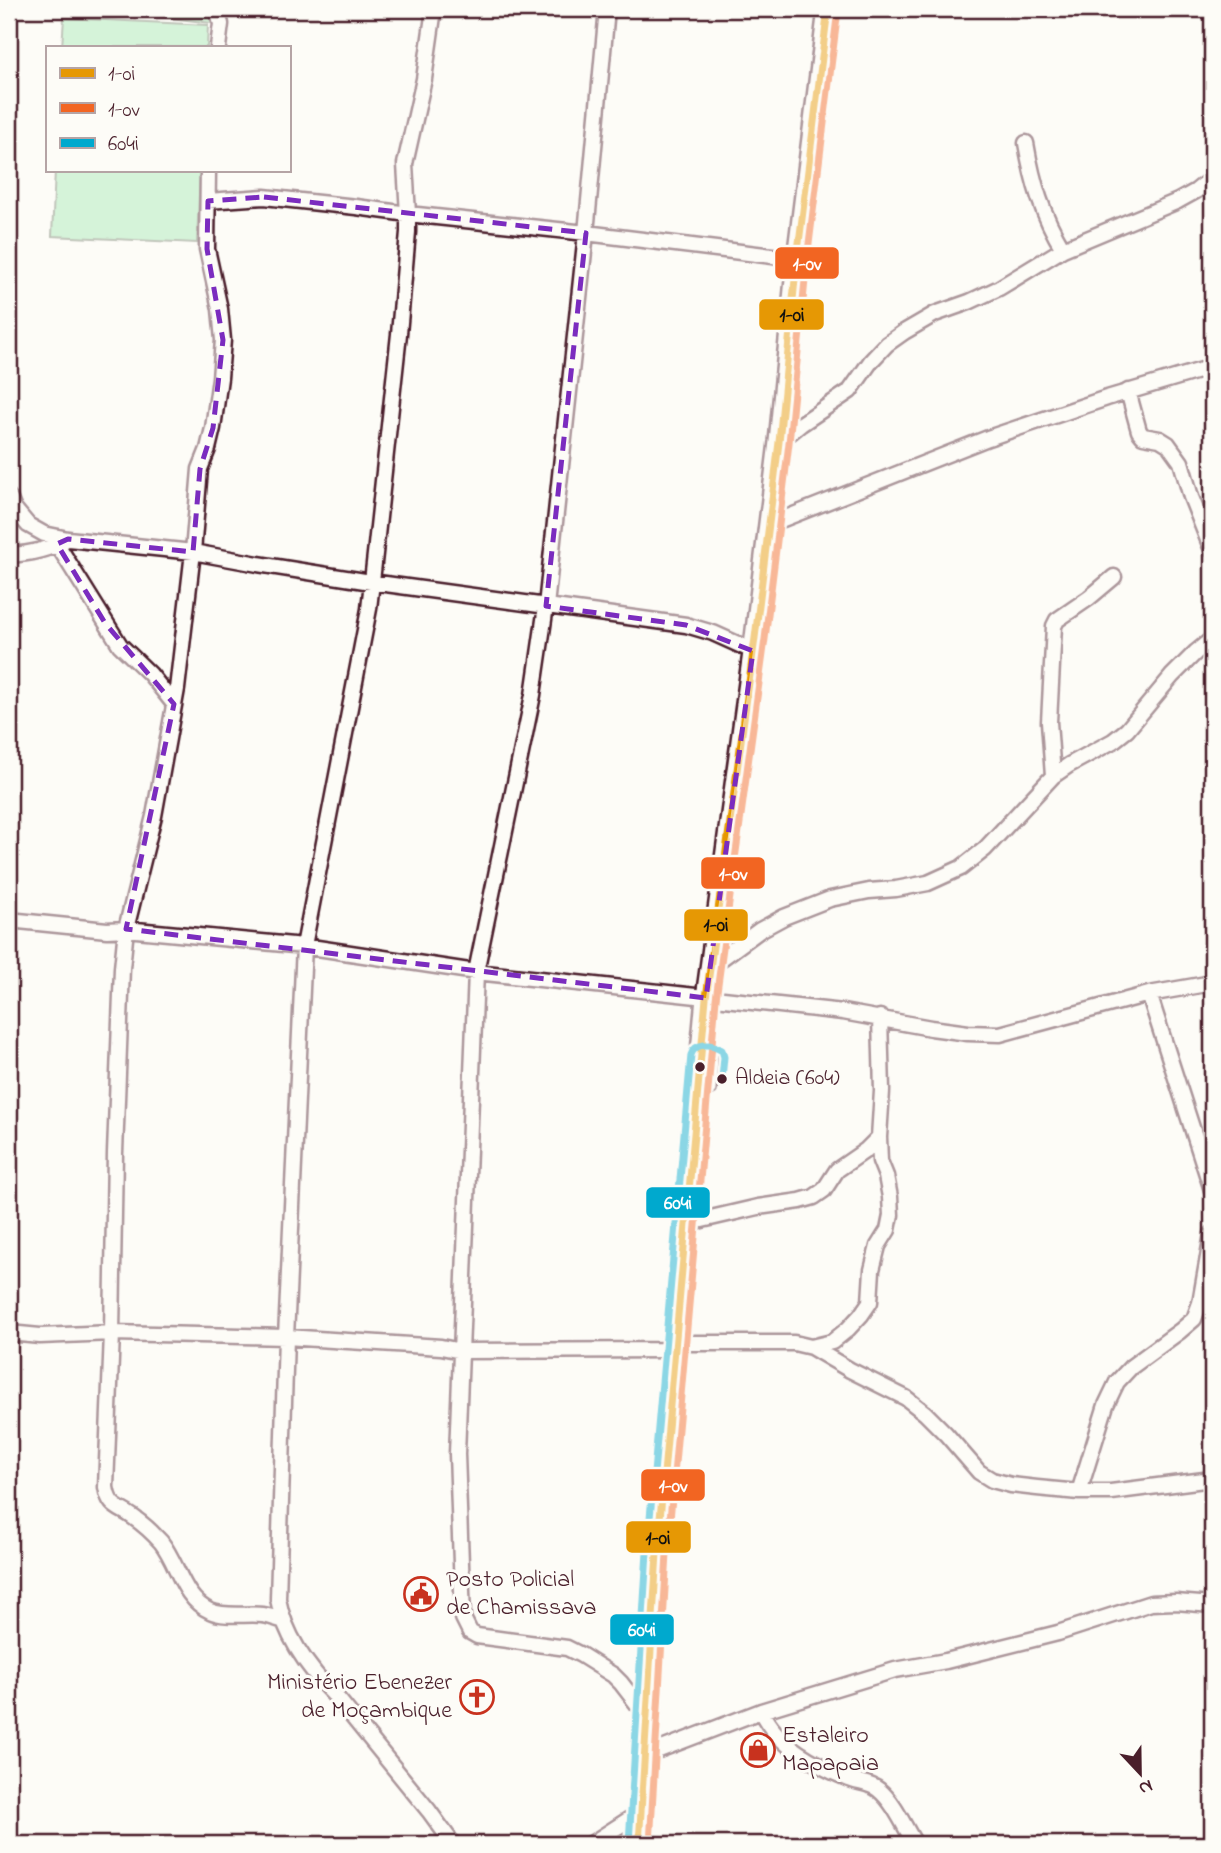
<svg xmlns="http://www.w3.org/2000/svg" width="1221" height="1853" font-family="'Indie Flower',sans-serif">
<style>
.forest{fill:url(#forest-crowns);stroke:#778470;stroke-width:2}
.pitch{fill:#a4e9b4;stroke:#778470;stroke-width:2}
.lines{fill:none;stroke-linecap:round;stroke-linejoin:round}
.lane-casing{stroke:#4a1f2b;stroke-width:12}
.street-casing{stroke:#4a1f2b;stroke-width:19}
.secondary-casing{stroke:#4a1f2b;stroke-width:24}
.lane{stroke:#fdfcf7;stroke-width:7}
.street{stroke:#fdfcf7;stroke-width:14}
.secondary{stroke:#fdfcf7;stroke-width:19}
.bus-1-casing{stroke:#fdfcf7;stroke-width:12}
.bus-2-casing{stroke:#fdfcf7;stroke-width:12}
.bus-3-casing{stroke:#fdfcf7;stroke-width:12}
.bus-1{stroke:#e69804;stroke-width:7}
.bus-2{stroke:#f26522;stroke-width:7}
.bus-3{stroke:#00a9ce;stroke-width:7}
.marked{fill:none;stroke:#7b2cbf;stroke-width:5;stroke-dasharray:14 9;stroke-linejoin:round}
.bus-dot{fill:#4a1f2b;stroke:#fdfcf7;stroke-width:2.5}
.labels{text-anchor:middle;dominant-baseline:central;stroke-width:6;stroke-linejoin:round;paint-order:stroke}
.bus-label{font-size:22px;fill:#4a1f2b;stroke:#fdfcf7;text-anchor:start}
.poi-label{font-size:24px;fill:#4a1f2b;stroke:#fdfcf7;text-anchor:start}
.line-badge{stroke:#fdfcf7;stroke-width:2.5}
.badge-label{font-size:19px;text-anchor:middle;font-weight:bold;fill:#fff}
.pale-badge-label{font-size:19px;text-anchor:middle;font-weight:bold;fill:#111}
</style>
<defs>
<pattern id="forest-crowns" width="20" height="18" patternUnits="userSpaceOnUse" patternTransform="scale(1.75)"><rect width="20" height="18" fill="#a4e9b4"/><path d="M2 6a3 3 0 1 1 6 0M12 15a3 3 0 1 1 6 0" fill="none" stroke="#8fc79b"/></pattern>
</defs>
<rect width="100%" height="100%" fill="#fdfcf7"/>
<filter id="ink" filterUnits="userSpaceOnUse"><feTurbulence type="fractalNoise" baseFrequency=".0143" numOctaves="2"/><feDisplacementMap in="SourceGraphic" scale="14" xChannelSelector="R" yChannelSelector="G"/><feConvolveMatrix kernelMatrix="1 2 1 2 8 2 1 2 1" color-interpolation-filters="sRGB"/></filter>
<g filter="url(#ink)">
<path class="forest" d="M62,9H207L212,23L146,15L63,13Z"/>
<path class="pitch" d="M64,18L208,25L207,47H62Z
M55,170H200L197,243L52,236Z"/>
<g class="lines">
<g class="lane-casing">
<path id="lane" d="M699,1089L712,1090L714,1057L701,1056"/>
</g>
<g class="street-casing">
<path id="street" d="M217,9L221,24L218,47
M607,9L586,233L546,606L533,695L476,972L457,1454L463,1618L470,1632L477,1636L567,1648L581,1655L613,1675L621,1683L648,1718
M1026,143C1033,184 1042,214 1063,249
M208,170L207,249L220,309L223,340L220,378L213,428L208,449L200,469L193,552L177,689L154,816L126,929L122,968L115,1153L112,1333L106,1487C109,1508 119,1507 133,1517C143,1524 153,1533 161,1542C179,1565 182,1598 210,1611C226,1618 247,1613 263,1615C270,1616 278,1619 284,1621
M208,201L264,197L356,207L408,214L405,164L424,79L434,9
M1128,391L1139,431L1143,436L1160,439L1168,444L1181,462L1191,497L1212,550
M779,442L801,424L850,391L871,361L887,344L904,332L935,314L969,302L999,288L1063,249L1178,201L1196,191L1212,178
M9,497L13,507L28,525L44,534L68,539L193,552L258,564L371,582L686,625L713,633L753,651
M768,525L988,438L1107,398L1212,367
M57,544L120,645L150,674L174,704
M9,555C29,554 46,551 64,541
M1053,776L1049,722L1054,626L1057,620L1089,598L1114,577
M9,920L107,930L126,929L304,946L476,972L843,1012L931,1028L968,1033L1000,1034L1149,994L1212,983
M711,966L760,930L784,917L830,899L869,891L896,889L928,883L961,868L985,849L1053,776L1069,765L1113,741L1127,730L1172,676L1196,652L1212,639
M1149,994L1212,1190
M685,1224L758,1207L800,1201L814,1197L824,1190L837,1170L866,1150L879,1137
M9,1333L40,1336L112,1333L286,1337L441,1347L461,1351L675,1350
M675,1343H794L811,1347L850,1370L906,1398L925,1413L946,1434L979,1472L992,1480L1011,1485L1037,1488L1079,1492H1111L1212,1479
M811,1347L832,1342L848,1329L861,1315L870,1302L872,1270L878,1246L888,1230L891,1215L890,1197L886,1176L880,1161L879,1137L882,1091L880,1017
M1079,1492L1106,1405L1117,1382L1131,1367L1180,1331L1194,1319L1200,1303L1212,1234
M761,1711C777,1746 816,1765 849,1779C859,1783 871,1783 879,1790C894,1802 905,1828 915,1844
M646,1755L761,1711L895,1670L946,1661L1058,1633L1151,1603L1176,1602L1212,1605
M453,1844L429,1811L338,1699C311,1672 285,1638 278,1599L286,1337L304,946L369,609L399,334L408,232V214L586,233L797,259
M591,1844L642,1811"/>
</g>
<g class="secondary-casing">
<path id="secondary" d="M639,1844L657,1553L685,1224L706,998L755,638L779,442L797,259L828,9"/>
</g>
<use href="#lane" class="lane"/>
<use href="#street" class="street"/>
<use href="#secondary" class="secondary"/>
<g class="bus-1-casing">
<path id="bus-1" d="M639,1844L657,1553L706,998L755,638L779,442L797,259L828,9"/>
</g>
<g class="bus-2-casing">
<path id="bus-2" d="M650,1844L667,1554L716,999L765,639L789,443L807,260L838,10"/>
</g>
<g class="bus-3-casing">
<path id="bus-3" d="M629,1843L647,1552L691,1055C695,1042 712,1043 722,1050L724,1057L722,1079"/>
</g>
<use href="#bus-1" class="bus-1"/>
<use href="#bus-2" class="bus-2"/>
<use href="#bus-3" class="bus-3"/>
</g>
</g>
<path d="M0 0H1221V1853H0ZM264,197L586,233L546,606L686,625L753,651L706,998L126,929L174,704L105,623L57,544L68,539L193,552L200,469L213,428L223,340L207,249L208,201Z" fill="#fdfcf7" fill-opacity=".55" fill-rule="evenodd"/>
<path class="marked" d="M264,197L586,233L546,606L686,625L753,651L706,998L126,929L174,704L105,623L57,544L68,539L193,552L200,469L213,428L223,340L207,249L208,201Z"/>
<defs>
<g id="civic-ring" transform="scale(1.75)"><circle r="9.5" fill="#fdfcf7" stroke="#c8321e" stroke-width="1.5"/><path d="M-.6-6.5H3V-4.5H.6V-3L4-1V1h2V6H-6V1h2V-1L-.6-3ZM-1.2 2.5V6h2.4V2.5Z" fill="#c8321e"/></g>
<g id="church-ring" transform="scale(1.75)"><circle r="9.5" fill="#fdfcf7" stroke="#c8321e" stroke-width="1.5"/><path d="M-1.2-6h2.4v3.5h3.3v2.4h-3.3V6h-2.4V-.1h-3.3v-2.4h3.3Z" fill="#c8321e"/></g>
<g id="shop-ring" transform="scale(1.75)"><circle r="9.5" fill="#fdfcf7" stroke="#c8321e" stroke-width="1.5"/><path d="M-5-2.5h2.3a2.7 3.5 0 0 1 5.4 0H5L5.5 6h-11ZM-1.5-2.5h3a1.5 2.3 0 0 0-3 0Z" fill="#c8321e"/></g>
</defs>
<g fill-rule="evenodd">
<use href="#civic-ring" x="421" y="1594"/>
<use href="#church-ring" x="477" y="1697"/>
<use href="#shop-ring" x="758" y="1750"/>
</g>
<g class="bus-dot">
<circle cx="700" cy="1067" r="6"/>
<circle cx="722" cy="1079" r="6"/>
</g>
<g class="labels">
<g class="bus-label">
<text x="735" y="1079">Aldeia (604)</text>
</g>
<g class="poi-label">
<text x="446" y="1580">Posto Policial<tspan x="446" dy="28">de Chamissava</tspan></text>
<text x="452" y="1683" text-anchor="end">Ministério Ebenezer<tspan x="452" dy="28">de Moçambique</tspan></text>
<text x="782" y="1736">Estaleiro<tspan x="782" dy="28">Mapapaia</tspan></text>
</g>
</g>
<g class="line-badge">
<rect x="774" y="246" width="66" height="34" rx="7" fill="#f26522"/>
<rect x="758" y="298" width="67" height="33" rx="7" fill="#e69804"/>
<rect x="700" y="856" width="66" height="34" rx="7" fill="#f26522"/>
<rect x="683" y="908" width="66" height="34" rx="7" fill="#e69804"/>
<rect x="645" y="1186" width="66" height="33" rx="7" fill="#00a9ce"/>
<rect x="640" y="1468" width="66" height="34" rx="7" fill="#f26522"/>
<rect x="625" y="1520" width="67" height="34" rx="7" fill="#e69804"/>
<rect x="609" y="1613" width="66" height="33" rx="7" fill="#00a9ce"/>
</g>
<g class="badge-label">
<text x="807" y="270">1-0v</text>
<text x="733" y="880">1-0v</text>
<text x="678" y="1209">604i</text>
<text x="673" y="1492">1-0v</text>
<text x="642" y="1636">604i</text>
</g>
<g class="pale-badge-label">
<text x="792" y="321">1-0i</text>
<text x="716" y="931">1-0i</text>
<text x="658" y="1544">1-0i</text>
</g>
<rect width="1221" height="1853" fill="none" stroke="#fdfcf7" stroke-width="35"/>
<rect x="18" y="18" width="1186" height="1818" fill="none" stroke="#4a1f2b" stroke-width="2.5" filter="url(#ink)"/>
<rect x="46" y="46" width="245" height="126" fill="#fdfcf7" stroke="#b5a4a5" stroke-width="2"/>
<rect x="60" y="68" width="35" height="10" fill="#e69804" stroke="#b5a4a5" stroke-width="2"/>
<text x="108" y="80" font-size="21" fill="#4a1f2b">1-0i</text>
<rect x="60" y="103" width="35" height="10" fill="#f26522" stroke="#b5a4a5" stroke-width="2"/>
<text x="108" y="116" font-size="21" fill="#4a1f2b">1-0v</text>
<rect x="60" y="138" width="35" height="10" fill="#00a9ce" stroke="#b5a4a5" stroke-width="2"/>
<text x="108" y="150" font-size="21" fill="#4a1f2b">604i</text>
<g transform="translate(1140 1773) rotate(158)" stroke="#fdfcf7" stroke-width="5" paint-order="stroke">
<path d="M0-5L12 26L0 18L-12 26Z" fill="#4a1f2b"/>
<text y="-10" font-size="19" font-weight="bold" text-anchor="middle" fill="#4a1f2b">N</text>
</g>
</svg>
